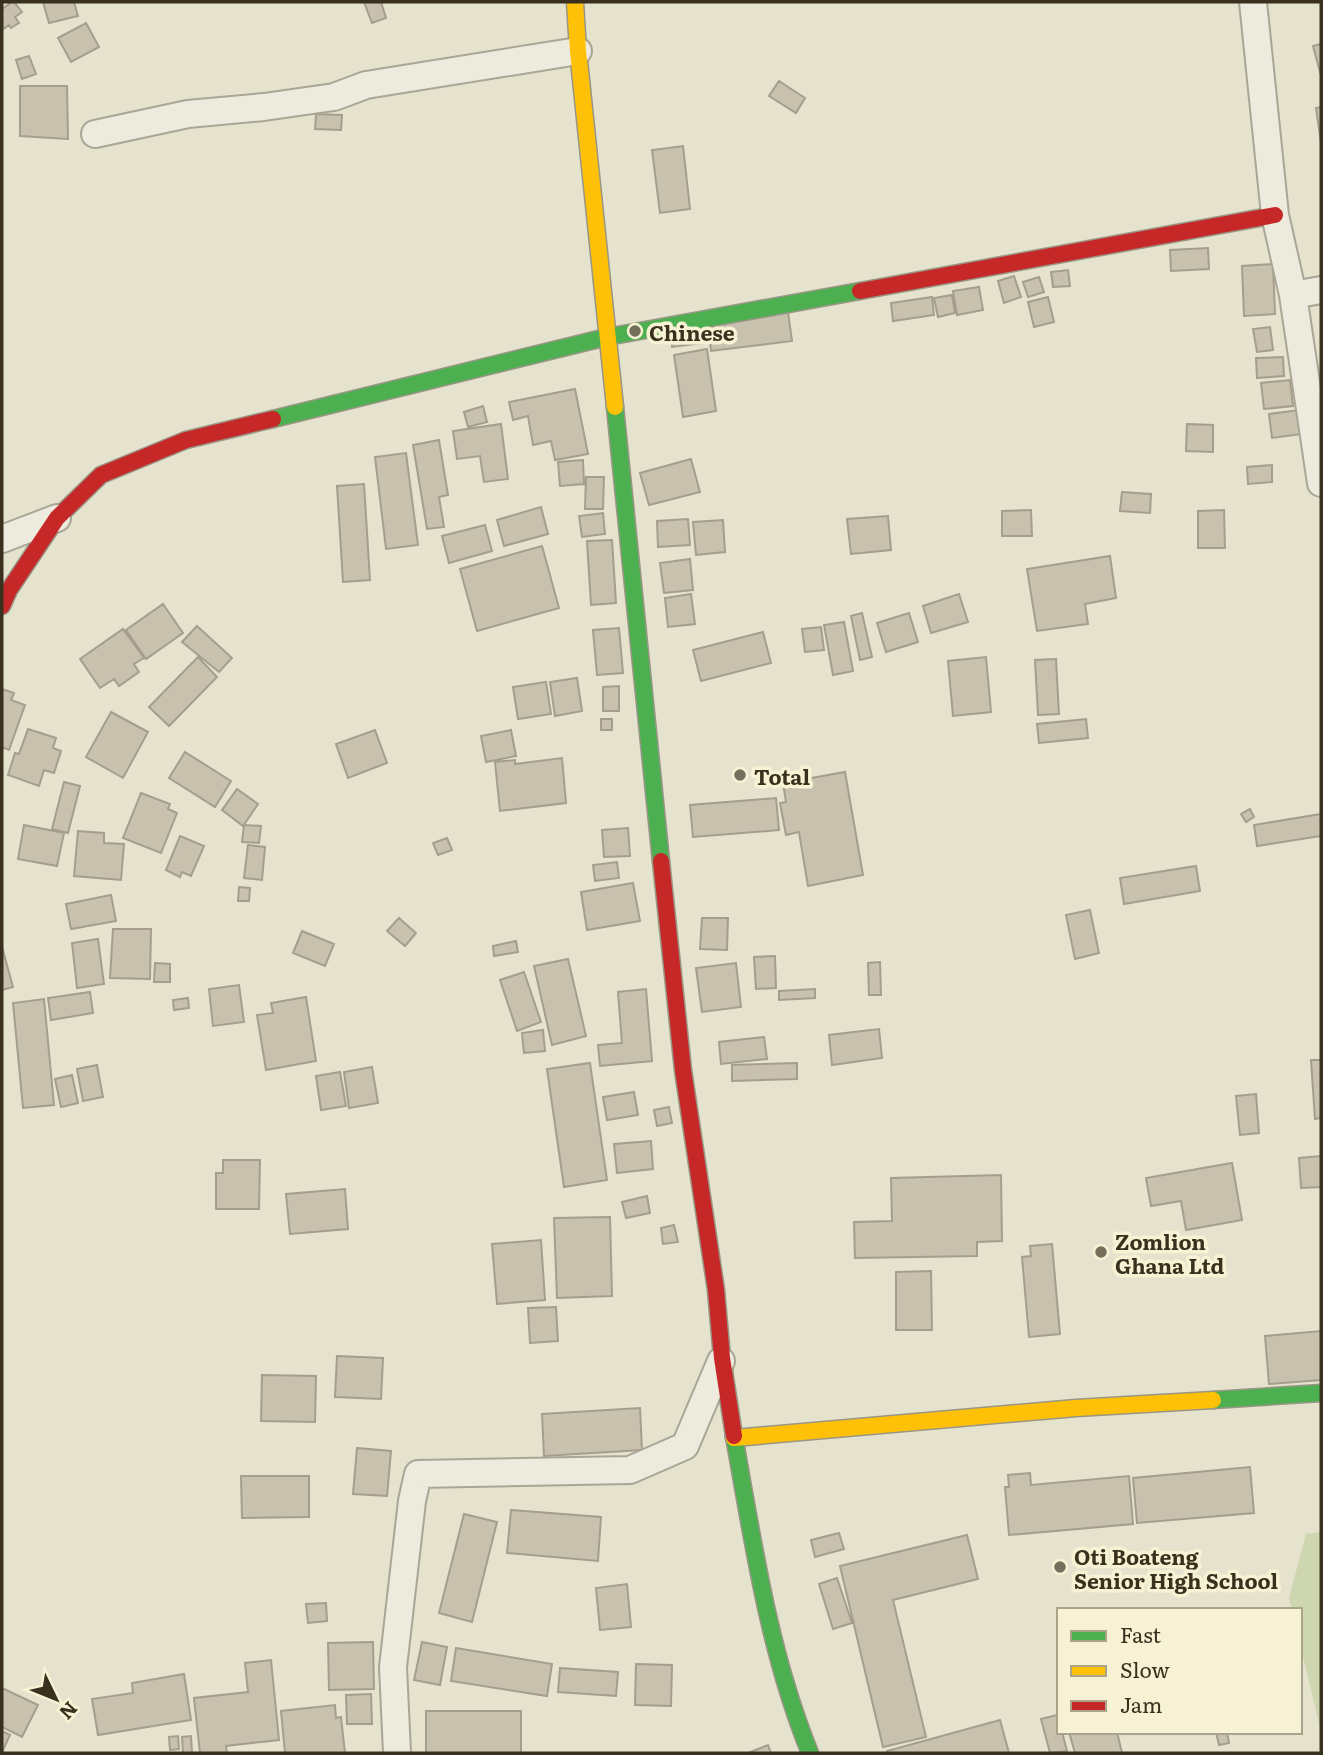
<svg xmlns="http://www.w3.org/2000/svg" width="1323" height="1755" font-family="Literata,serif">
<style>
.green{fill:#ced6af}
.building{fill:#c8c1ae;stroke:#a59e8c;stroke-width:2}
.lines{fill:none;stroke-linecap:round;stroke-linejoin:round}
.street-casing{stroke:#aaa696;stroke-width:30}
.fast-casing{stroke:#9a9686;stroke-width:19}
.slow-casing{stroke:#9a9686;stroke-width:19}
.jam-casing{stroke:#9a9686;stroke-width:19}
.street{stroke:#edeade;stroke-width:26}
.fast{stroke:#4caf50;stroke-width:16}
.slow{stroke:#ffc107;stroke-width:16}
.jam{stroke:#c62828;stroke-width:16}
.poi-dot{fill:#756e5b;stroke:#f6f2d3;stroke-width:2.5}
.labels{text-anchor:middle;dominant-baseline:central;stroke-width:7;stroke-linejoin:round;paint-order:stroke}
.poi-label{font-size:21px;font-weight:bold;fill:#39301e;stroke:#f6f2d3;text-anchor:start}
</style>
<rect width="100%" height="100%" fill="#e5e2cd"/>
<path class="green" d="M1321,1532V1731L1300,1644V1610H1292L1289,1598L1306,1534Z"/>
<path class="building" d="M12,2H14L22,12L15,17L19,23L11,28L9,25L2,30V9Z
M43,2H74L78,16L49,23Z
M364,2H381L386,18L372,23Z
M86,23L99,47L71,62L58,38Z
M1321,44V71L1320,72L1313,46Z
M29,56L36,74L22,79L16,60Z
M779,81L805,98L796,113L769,96Z
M20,86H67L68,139L20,136Z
M1321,107V142L1316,108Z
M316,114L342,115L341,130L315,129Z
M683,146L690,209L660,213L652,150Z
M1208,248L1209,269L1171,271L1170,250Z
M1273,264L1275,314L1244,316L1242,266Z
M1068,270L1070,286L1053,287L1051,272Z
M1014,276L1021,297L1004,303L998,281Z
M1039,277L1044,292L1028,297L1023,282Z
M979,287L983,310L957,315L953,291Z
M952,295L955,313L938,317L934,298Z
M932,297L934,315L893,321L891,303Z
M1048,297L1054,322L1034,327L1028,302Z
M788,312L792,341L711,351L708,322Z
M702,327L704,343L672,347L671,330Z
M1270,327L1273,350L1257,352L1253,329Z
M707,349L716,411L683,417L674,355Z
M1283,357L1284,376L1257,378L1256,358Z
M1290,380L1293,406L1264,409L1261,383Z
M575,389L588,454L555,460L551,441L533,445L528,416L513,420L509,402Z
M483,406L487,422L468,427L464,412Z
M1299,410L1302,434L1272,438L1269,414Z
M501,424L508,479L484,482L480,456L457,459L453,431Z
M1187,424L1213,425V452L1186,451Z
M439,440L448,495L439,497L444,527L427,529L413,445Z
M406,453L418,545L386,549L375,457Z
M691,459L700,492L649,505L640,473Z
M583,460L584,484L560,486L558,462Z
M1272,465V482L1248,484L1247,467Z
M586,477H604L603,509H585Z
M364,484L370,580L343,582L337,486Z
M1122,492L1151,494L1150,513L1120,511Z
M541,507L548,534L504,546L497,520Z
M1031,510L1032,536H1002V511Z
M1224,510L1225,548H1198V511Z
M603,513L605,534L582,537L579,516Z
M888,516L891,550L851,554L847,519Z
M688,519L690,545L658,547L657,521Z
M723,520L725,552L696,555L693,522Z
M485,525L492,551L449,563L442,536Z
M612,540L616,603L591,605L587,541Z
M542,546L559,608L477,631L460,569Z
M1110,556L1116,598L1085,604L1088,624L1037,631L1027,569Z
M690,559L693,590L664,593L660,563Z
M691,594L695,624L668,627L665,598Z
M959,594L968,622L931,633L923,606Z
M163,604L183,633L146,659L126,630Z
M862,613L872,657L860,660L851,616Z
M909,613L918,642L886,652L877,623Z
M844,622L853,671L833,675L824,625Z
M197,626L232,658L219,672L182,642Z
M821,627L824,650L805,652L802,629Z
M619,628L623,673L597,675L593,630Z
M123,629L144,658L134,664L139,672L119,686L114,679L100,688L80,659Z
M763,632L771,663L701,681L693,650Z
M198,657L217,677L169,726L149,707Z
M986,657L991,712L953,716L948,661Z
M1056,659L1059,714L1038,715L1035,660Z
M577,678L582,711L555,716L550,682Z
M546,682L551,714L518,719L513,687Z
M619,686V711H603V687Z
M2,689L14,693L11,700L25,705L9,750L2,747Z
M111,712L148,732L123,778L86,757Z
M601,719H612V730H601Z
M1086,719L1088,738L1039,743L1037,724Z
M28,729L56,738L53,748L61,751L54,773L44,770L39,786L8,775L15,753L19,754Z
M375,730L387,763L348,778L336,744Z
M511,730L516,756L486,762L481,736Z
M185,752L231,781L215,807L169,778Z
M562,758L566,803L500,811L495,762L515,760V764Z
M845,772L863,875L808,886L799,832L786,835L780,803L786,802L783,783Z
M64,782L80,786L68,833L52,829Z
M237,789L258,804L243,826L222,810Z
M141,793L170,804L168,809L177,813L161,853L123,838Z
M776,798L779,830L693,837L690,805Z
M1250,809L1254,817L1246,822L1241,814Z
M1321,814V836L1257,846L1254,825Z
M24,825L64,833L57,866L18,859Z
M244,825L261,826L259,843L242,842Z
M628,828L630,856L604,857L602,830Z
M78,831L104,833V843L124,844L121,880L74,876Z
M180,836L204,846L191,876L182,872L180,877L166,870Z
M447,838L452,850L438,855L433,843Z
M248,845L265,847L262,880L244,878Z
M617,862L619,878L595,881L593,865Z
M1196,866L1200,891L1124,904L1120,878Z
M633,883L640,921L587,930L581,892Z
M239,887L250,888L249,901H238Z
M111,895L116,921L71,929L66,904Z
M1090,910L1099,953L1075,959L1066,915Z
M399,918L416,933L405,946L387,931Z
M702,918H728L727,950L700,949Z
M113,929H151L150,979L110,978Z
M302,931L334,944L325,966L293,953Z
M98,939L104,984L77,988L72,943Z
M516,941L518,952L494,956L493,946Z
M2,947L13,987L2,990Z
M775,956L776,988L756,989L754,957Z
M568,959L586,1036L552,1045L534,966Z
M880,962L881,995H869L868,963Z
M155,963L170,964V982H154Z
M736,963L741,1007L702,1012L696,968Z
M524,972L541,1022L517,1031L500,980Z
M239,985L244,1022L213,1026L209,989Z
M646,989L652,1061L600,1066L598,1045L622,1043L618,992Z
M815,989V998L779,1000V991Z
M90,992L93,1013L51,1020L48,998Z
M306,997L316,1061L266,1070L257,1015L273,1013L271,1003Z
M188,998L189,1008L174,1010L173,1000Z
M44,999L54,1105L23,1108L13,1003Z
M879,1029L882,1058L832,1065L829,1035Z
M543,1030L545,1051L524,1053L522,1033Z
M764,1037L767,1059L721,1064L719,1042Z
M1311,1060H1321V1118L1315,1119Z
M590,1063L607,1180L564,1187L547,1069Z
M797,1063V1079L732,1081V1065Z
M97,1065L103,1097L83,1101L77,1069Z
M372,1067L378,1103L349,1108L344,1072Z
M340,1072L346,1106L321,1110L316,1076Z
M72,1075L78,1103L61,1107L55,1079Z
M634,1092L638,1115L607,1120L603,1097Z
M1256,1094L1259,1133L1240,1135L1236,1096Z
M669,1107L672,1123L657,1126L654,1110Z
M651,1141L653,1169L617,1173L614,1144Z
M1321,1156V1187L1301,1188L1299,1158Z
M223,1160H260L259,1209H216V1173H223Z
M1232,1163L1242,1220L1186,1230L1181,1201L1151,1206L1146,1178Z
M1001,1175L1002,1241L977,1242V1256L855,1258L854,1222L892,1221L891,1178Z
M345,1189L348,1229L290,1234L286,1194Z
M647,1196L650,1213L626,1218L622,1202Z
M610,1217L612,1296L557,1298L554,1218Z
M674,1225L678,1242L663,1244L661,1228Z
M541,1240L545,1300L497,1304L492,1244Z
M1052,1244L1060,1334L1029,1337L1022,1257L1031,1256L1030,1246Z
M931,1271L932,1330H896V1272Z
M556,1307L558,1341L530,1343L528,1308Z
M1321,1331V1380L1269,1384L1265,1336Z
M337,1356L383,1358L381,1399L335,1397Z
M262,1375L316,1376L315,1422L261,1421Z
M640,1408L642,1450L544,1456L542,1414Z
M357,1448L391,1451L387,1496L353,1494Z
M1250,1467L1254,1513L1137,1523L1133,1478Z
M1030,1473L1031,1485L1129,1476L1133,1524L1009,1535L1005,1487H1009L1008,1475Z
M241,1476H309V1517L242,1518Z
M511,1510L601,1517L598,1561L507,1553Z
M464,1514L497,1522L472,1622L439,1613Z
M839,1533L844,1549L815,1557L811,1540Z
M967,1535L978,1579L893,1600L926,1737L883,1747L840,1566Z
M837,1578L852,1623L833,1629L819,1584Z
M627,1584L631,1627L600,1630L596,1588Z
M326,1603L327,1621L308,1623L306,1604Z
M373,1642L374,1689L329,1690L328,1643Z
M422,1642L447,1647L440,1685L414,1680Z
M456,1648L552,1664L547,1696L451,1681Z
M271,1660L279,1740L226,1746L227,1753H200L194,1698L248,1692L245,1663Z
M636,1664L672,1665L671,1706L635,1705Z
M560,1668L618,1672L616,1696L558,1692Z
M184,1674L191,1720L98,1735L92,1699L133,1693L132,1683Z
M2,1688L38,1705L22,1737L2,1727Z
M371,1694L372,1724H347L346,1695Z
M335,1705L336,1718L341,1717L345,1753H285L281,1711Z
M426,1711H521V1753H426Z
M1057,1715L1059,1732H1062L1067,1751L1050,1753L1041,1719Z
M1000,1720L1009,1753H887V1751Z
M2,1731L10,1735L2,1752Z
M1069,1732H1117L1122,1753H1075Z
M1216,1732H1227L1229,1743L1219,1745Z
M178,1736L179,1749L170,1750L169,1737Z
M191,1736L192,1753H183L182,1737Z
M768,1745L771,1753H748Z"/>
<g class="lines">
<g class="street-casing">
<path id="street" d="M1253,2L1275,215L1293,295L1321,483
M95,134L188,114L264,107L334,97L366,85L578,51
M1293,295L1321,290
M2,539L57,518
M397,1753L393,1667L412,1501L418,1474L630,1470L685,1446L721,1361"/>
</g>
<g class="fast-casing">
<path id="fast" d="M615,407L661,861
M273,419L607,337L860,291
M1213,1400L1321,1393
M734,1436C753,1542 769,1653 810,1753"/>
</g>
<g class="slow-casing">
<path id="slow" d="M575,2L578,51L615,407
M734,1438L1076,1408L1213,1400"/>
</g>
<g class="jam-casing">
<path id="jam" d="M860,291L1275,215
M2,606L9,590L57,518L101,475L186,440L273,419
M661,861L683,1070L716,1290L722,1358L734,1436"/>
</g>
<use href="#street" class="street"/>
<use href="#fast" class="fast"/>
<use href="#slow" class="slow"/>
<use href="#jam" class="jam"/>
</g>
<g class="poi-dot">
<circle cx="635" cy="331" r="7"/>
<circle cx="740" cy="775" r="7"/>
<circle cx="1101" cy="1252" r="7"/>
<circle cx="1060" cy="1567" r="7"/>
</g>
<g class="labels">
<g class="poi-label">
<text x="649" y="331">Chinese</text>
<text x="754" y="775">Total</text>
<text x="1115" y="1240">Zomlion<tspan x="1115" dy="24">Ghana Ltd</tspan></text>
<text x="1074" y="1555">Oti Boateng<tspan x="1074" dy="24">Senior High School</tspan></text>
</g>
</g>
<rect width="1323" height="1755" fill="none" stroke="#39301e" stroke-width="7"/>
<rect x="1057" y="1608" width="245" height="126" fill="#f6f2d3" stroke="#aaa48b" stroke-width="2"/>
<rect x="1071" y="1631" width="35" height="10" fill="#4caf50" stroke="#aaa48b" stroke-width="2"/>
<text x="1120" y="1643" font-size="21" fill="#39301e">Fast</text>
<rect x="1071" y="1666" width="35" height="10" fill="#ffc107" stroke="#aaa48b" stroke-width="2"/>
<text x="1120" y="1678" font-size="21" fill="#39301e">Slow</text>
<rect x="1071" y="1701" width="35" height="10" fill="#c62828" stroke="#aaa48b" stroke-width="2"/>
<text x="1120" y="1713" font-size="21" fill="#39301e">Jam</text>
<g transform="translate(56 1699) rotate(133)" stroke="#f6f2d3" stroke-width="5" paint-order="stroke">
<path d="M0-5L12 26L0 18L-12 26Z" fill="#39301e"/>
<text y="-10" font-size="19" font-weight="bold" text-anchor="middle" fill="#39301e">N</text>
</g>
</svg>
